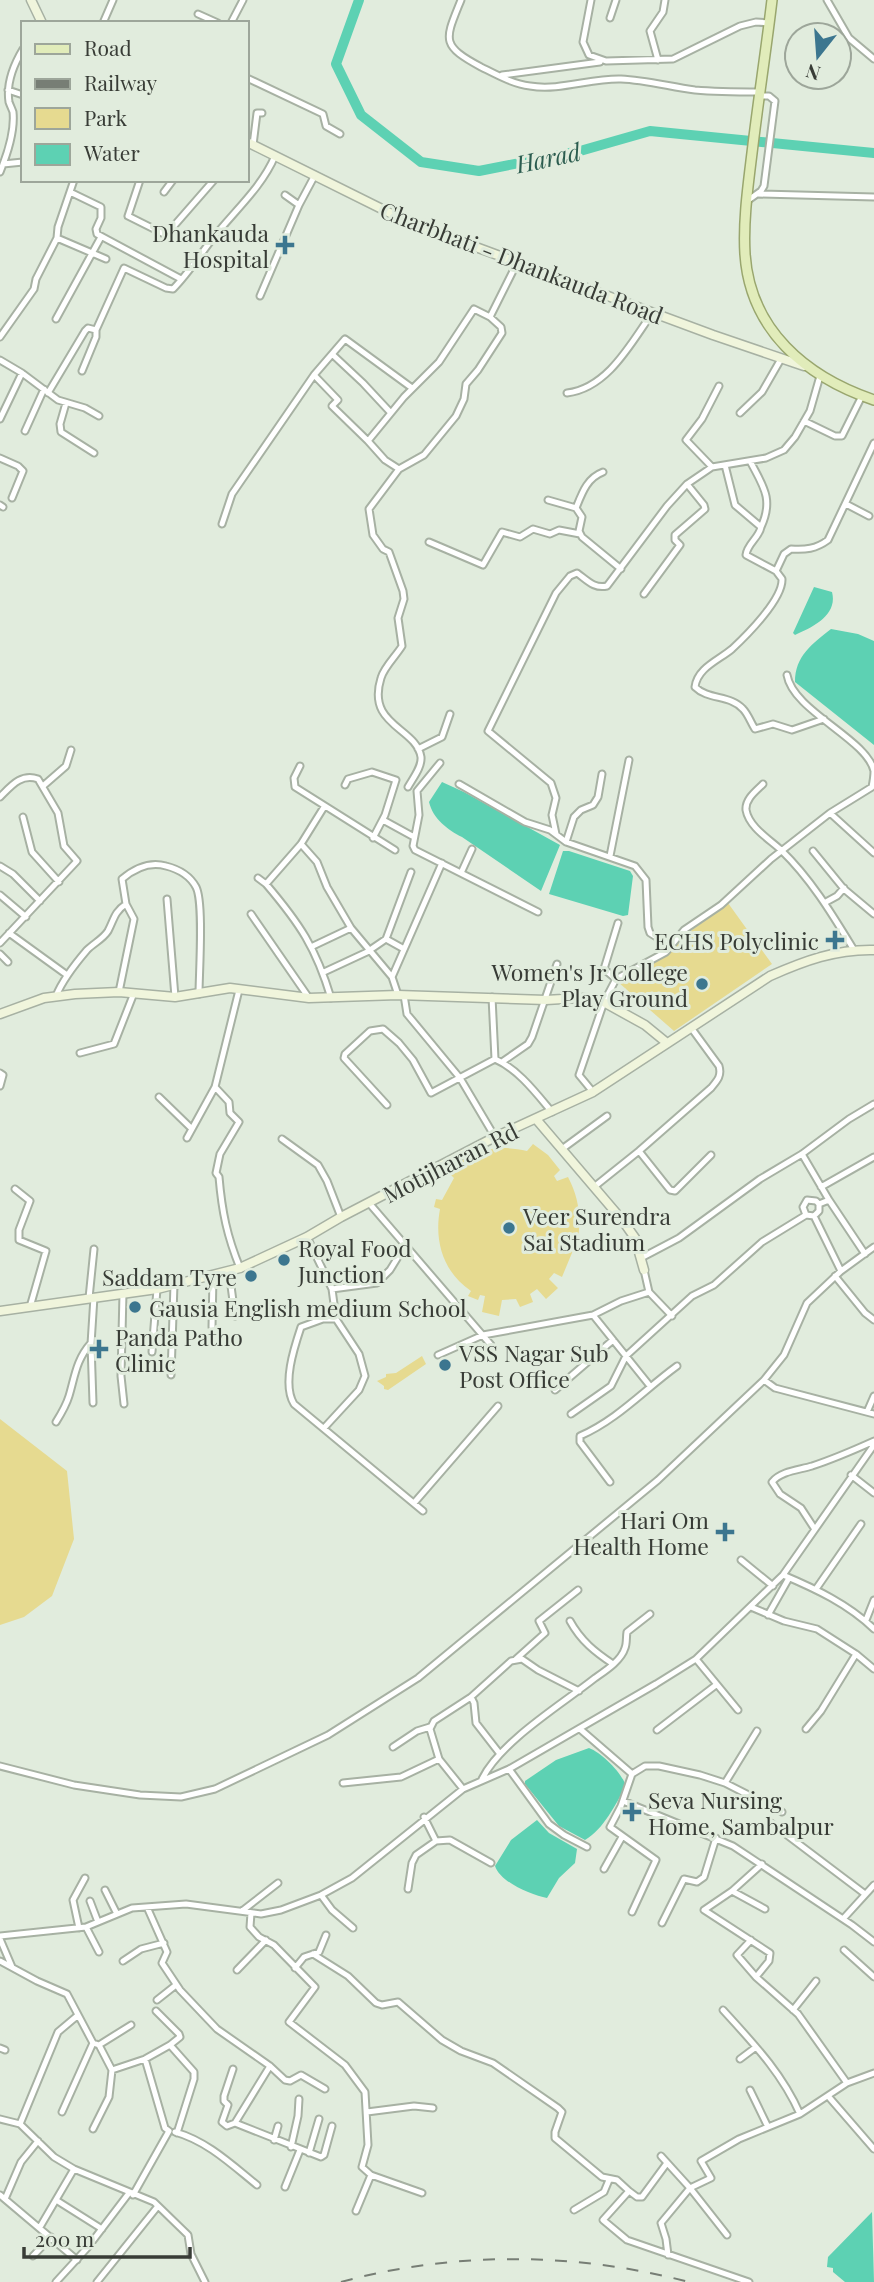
<svg xmlns="http://www.w3.org/2000/svg" width="874" height="2282" font-family="'Playfair Display',serif">
<style>
.green{fill:#e6da90}
.water{fill:#5dd1b3}
.lines{fill:none;stroke-linecap:round;stroke-linejoin:round}
.river{stroke:#5dd1b3;stroke-width:10}
.street-casing{stroke:#a7b1a3;stroke-width:9}
.secondary-casing{stroke:#a7b1a3;stroke-width:11}
.primary-casing{stroke:#99a66e;stroke-width:12}
.street{stroke:#fff;stroke-width:5}
.secondary{stroke:#f0f5dc;stroke-width:8}
.primary{stroke:#e1ecba;stroke-width:9}
.rail{stroke:#777e75;stroke-width:2;stroke-dasharray:12 12;stroke-linecap:butt}
.poi-dot{fill:#3c768f;stroke:#e1ecdd;stroke-width:2.5}
.labels{text-anchor:middle;dominant-baseline:central;stroke-width:6;stroke-linejoin:round;paint-order:stroke}
.poi-label{font-size:23px;fill:#383c36;stroke:#e1ecdd;text-anchor:start}
.street-label{font-size:23px;fill:#383c36;stroke:#e1ecdd}
.water-label{font-size:24px;font-style:italic;fill:#2b5c4f;stroke:#e1ecdd}
</style>
<rect width="100%" height="100%" fill="#e1ecdd"/>
<path class="green" d="M728,903L772,964L674,1031L618,982L667,955L688,933Z
M533,1144L548,1155L560,1170L554,1176L557,1181L568,1177C579,1198 581,1216 578,1240L566,1238L565,1244L574,1248L562,1277L554,1273L549,1279L558,1288L546,1299L537,1289L530,1294L533,1302L520,1307L516,1299L502,1300L499,1316L482,1312L485,1296L480,1295L478,1300L468,1296L471,1291C443,1272 434,1241 440,1209L434,1207L436,1199L442,1200L454,1178L449,1173L466,1155L472,1159C487,1145 508,1147 527,1151Z
M422,1356L426,1364L388,1390L384,1389V1386L377,1381L386,1377V1374L396,1373Z
M0,1419L67,1471L74,1539L52,1596L24,1617L0,1625Z"/>
<path class="water" d="M814,587L832,592C838,615 813,627 795,635L793,633Z
M831,629L858,634L874,641V745L795,682C795,656 812,644 831,629Z
M442,782L464,792L560,845L541,891L462,837C448,830 433,819 429,802Z
M563,851H569L630,871L633,876L628,915L623,916L549,894Z
M589,1748C602,1753 622,1773 626,1786C615,1805 604,1829 585,1840L559,1826L525,1784V1781L556,1760Z
M537,1820L549,1833L577,1849L575,1863L559,1878L547,1898C531,1895 500,1882 495,1866L511,1840Z
M872,2212L874,2282H845L833,2272V2268L827,2267L828,2257Z"/>
<g class="lines">
<path class="river" d="M359,0L336,64L361,115L421,162L479,171L580,151L650,131L874,153"/>
<g class="street-casing">
<path id="street" d="M461,0C445,40 440,45 481,67C497,75 513,84 530,86C560,91 591,78 621,79C646,80 671,87 695,90C717,92 738,92 760,92
M591,0L583,42L589,55L606,61L673,59L740,26L756,22L769,23
M827,0L849,38L874,59
M198,14L218,23
M610,18L616,0
M103,23L113,0
M231,23L243,0
M658,60L650,31L663,12L665,0
M502,75L600,62
M247,78L323,114L326,126L340,134
M8,90L23,95
M253,145L257,113H262
M3,164L23,162
M0,172C7,155 15,131 13,112C12,109 10,105 9,102C6,83 14,64 23,49
M140,180L128,216L166,235L214,180
M70,192L101,207V218L96,229L97,234L181,279
M164,192L173,180
M758,194L874,197
M285,195L299,205
M747,201L761,191L764,186L775,101L769,96H759
M57,238L106,259
M260,296L299,205L315,175
M56,319L101,237
M0,337L34,289L36,279L57,238L58,227L74,180
M332,354L363,383L390,412
M0,360L22,373L58,400L85,408L99,416
M82,371L96,337V330L124,268L166,288L173,289C187,275 198,258 210,242C231,214 261,189 275,156
M314,375L338,400L332,406L368,441
M48,393L85,331L88,328L96,330
M567,393C608,388 631,343 653,312
M66,403L60,424L61,432L94,453
M740,413L762,392L781,359
M0,419L22,373
M804,421L835,436H842L862,396
M25,431L44,389
M0,458L18,466L23,471L12,498
M750,461C763,486 774,499 761,527
M725,465L735,505L761,527C759,538 747,544 746,555L776,571
M712,467L686,440L702,419L719,386
M399,469L424,455L456,416L464,399L466,384L478,370L502,333L501,327L490,317
M603,472C587,478 582,493 576,508L582,517L579,531L582,537L621,569
M548,500L576,508
M846,504L869,516
M0,505L3,507
M222,524L232,494L314,375L345,339L412,388
M429,542L483,565L502,532L520,537L533,529L550,534L559,530L580,534
M644,594L680,545L675,540V535L705,509L704,505L687,484
M824,719L792,730L773,724L755,729C751,723 748,714 743,709C731,695 708,700 695,687C697,668 719,660 732,649C747,635 783,599 782,579L776,571L784,554L791,549C805,550 816,549 828,540L874,443
M418,749L442,737L450,714
M440,763L417,791L419,815L413,846L415,850L538,912
M300,766L294,778L295,787L395,850
M459,784L525,822L550,830L566,842L635,866L646,880L648,927L650,933L671,946
M763,784C756,791 745,799 746,810C749,827 769,839 781,850C811,879 832,914 854,950
M345,785L348,779L372,772L396,780L385,815L373,838
M43,786L66,766L71,750
M408,787C413,778 422,767 421,757C416,727 366,726 381,678C384,667 396,656 402,646L398,618L404,599L403,591L389,552L383,549L373,535L369,509L399,469L385,460L368,441L404,397L439,362L474,309L490,317L517,263
M0,797C11,786 21,773 38,779L58,813L64,846L77,861L0,943
M830,813L874,853
M23,817L32,852L59,882
M383,820L414,837
M556,834L552,815L556,798L551,783L488,731L556,593L570,576L577,573C587,580 594,589 607,586L667,506L687,484L712,467L766,458L784,450L795,437L810,411L820,376
M566,842L574,817L581,810L593,805L598,797L602,774
M301,844L317,862L327,887L351,928
M813,851L844,889L874,914
M610,856L629,760
M0,866L13,874L40,901
M461,873L472,849
M258,878L266,884C300,924 316,948 331,998
M266,884L301,844L324,807
M0,895L26,917
M167,899L175,997
M826,902L837,896L844,888
M126,904L122,879C135,868 149,861 166,866C178,869 190,876 196,887C204,902 199,974 199,994
M251,914L309,998
M9,933L67,975
M386,939L411,872
M313,946L351,928L392,977
M0,954L8,962
M324,972L367,952L386,939L404,949
M616,979L604,969L618,923
M398,995L392,977L442,863
M404,995L407,1014L460,1078L495,1137
M56,996C63,979 75,964 87,950C94,943 103,939 108,931C114,920 114,912 126,904L134,919L119,992
M492,997L495,1059C518,1069 536,1093 552,1112
M80,1053L114,1044L134,993
M502,1062L528,1044L532,1037L557,964
M0,1073L3,1075L0,1086
M215,1087L229,1102L230,1113L239,1122L220,1154L216,1173L219,1177C222,1212 227,1236 240,1268
M593,1092L579,1075L604,1002L616,979L666,952L684,930L721,905L771,859L830,813L872,787C873,782 874,776 874,771C867,739 793,711 787,675
M159,1097L192,1129
M387,1105L344,1058L345,1054L370,1031L383,1029L399,1043L413,1060L431,1093L495,1059
M187,1138L215,1087L239,990
M282,1139L318,1165L327,1181L341,1217
M562,1149L607,1116
M639,1151L670,1190L675,1191L711,1155
M802,1154L829,1200
M594,1187L639,1151L711,1088C717,1081 722,1076 719,1066L692,1029
M821,1187L874,1157
M15,1189L30,1201L19,1230V1240L46,1251L30,1307
M369,1203L491,1345
M819,1204L829,1200L865,1254
M814,1216L819,1211V1204L816,1201L807,1200L803,1207L806,1215L814,1216L841,1271
M307,1237L332,1289L336,1319L359,1354L365,1376L359,1390L324,1428
M641,1258L679,1238L760,1179L802,1154L849,1119L874,1104
M644,1270L649,1292L672,1316
M229,1271L235,1316
M835,1276L865,1313L874,1320
M332,1289L377,1283L390,1270L406,1244
M123,1293L121,1376L124,1404
M89,1298L94,1249
M593,1315L650,1386
M336,1319H323L301,1327C294,1348 282,1384 294,1404L423,1511
M212,1327L213,1276
M152,1352L157,1289
M438,1355L483,1335L593,1315L621,1301L649,1292
M171,1375L174,1284
M764,1380L775,1388L874,1414
M555,1390L613,1340
M93,1403L91,1344L94,1297
M867,1412L874,1396
M571,1414L611,1386L626,1356L692,1296L714,1285L762,1242L806,1215
M56,1422C61,1414 66,1406 69,1396C75,1376 76,1360 91,1343
M851,1475L874,1493
M610,1482L580,1442V1436C617,1420 644,1390 677,1366
M414,1503L498,1406
M814,1528L801,1508L780,1494L772,1482C781,1471 799,1470 812,1466C833,1459 854,1450 874,1441
M741,1560L773,1586
M783,1575C816,1589 848,1604 874,1629
M816,1589L861,1524
M751,1607L784,1621L817,1629L856,1654L874,1669
M768,1615L789,1578
M866,1620L874,1600
M570,1621C581,1641 595,1652 613,1664
M516,1659L545,1633L539,1621L578,1590
M696,1659L738,1710
M471,1697L474,1703L476,1723L500,1754
M580,1729L632,1774
M806,1729L821,1711L856,1654
M657,1730L716,1685
M393,1747L417,1731L430,1727
M0,1766L74,1785L140,1795L181,1797L215,1789L328,1735L418,1678L658,1480L764,1380L784,1355L807,1303L841,1271L874,1247
M509,1769L549,1824L564,1835L587,1847
M482,1779C501,1741 561,1705 595,1678C605,1671 621,1661 625,1648C627,1643 626,1637 627,1632L650,1614
M343,1783L401,1777L439,1759
M725,1783L757,1731
M463,1789L439,1759L430,1729L434,1721L471,1697L511,1661L522,1659L538,1670L579,1691
M623,1801L733,1846L852,1925L874,1942
M424,1817L436,1841
M771,1823L865,1894
M604,1869L622,1837
M408,1889L412,1863L416,1855L436,1841L450,1840L491,1863
M105,1890L117,1914
M732,1891L765,1909
M321,1895L332,1910L353,1928
M90,1901L98,1922
M147,1907L167,1952L162,1963L180,1990L217,2029L270,2066L285,2080L290,2081L301,2075L325,2089
M242,1911L278,1883
M632,1912L656,1860L610,1827L621,1806L632,1774L645,1766H659L700,1775L725,1783L782,1812
M251,1913L250,1927L259,1937L274,1945L315,1987L289,2022L345,2065L365,2092L368,2145L362,2167L371,2175L356,2211
M843,1919L874,1885
M662,1923L684,1879L697,1882L704,1877L716,1838
M86,1927L99,1952
M79,1928L73,1900L85,1878
M0,1936L86,1927L132,1908L186,1904L261,1914L281,1910L321,1895L352,1878L463,1789L509,1769L656,1684L696,1659L783,1575L874,1445
M0,1939L12,1967
M751,1940L737,1955L756,1977L798,2014L847,2083
M844,1950L874,1977
M313,1954L348,1976L376,2003L382,2005L398,2002L442,2040L461,2051L493,2063L558,2108L562,2112L555,2132V2138L602,2177L617,2180L629,2191L603,2220L627,2240L749,2282
M0,1961L37,1981L67,1994L93,2043L99,2045L112,2070L109,2097L93,2129
M123,1961L141,1949L164,1943
M295,1968L304,1957L319,1952L326,1935
M237,1970L266,1940
M756,1977L769,1961L770,1953L704,1910L732,1891L762,1864
M157,2000L176,1985
M723,2010C753,2043 782,2073 800,2114
M793,2010L816,1981
M156,2011L179,2034L180,2037L170,2045L194,2072V2079L177,2133
M99,2045L131,2025
M0,2048L5,2050
M740,2059L756,2047
M270,2066L235,2123L321,2157L324,2155L332,2126
M233,2069L224,2096V2101L228,2105L222,2122L227,2126L235,2123
M112,2070L145,2059L170,2045
M750,2090L768,2127
M828,2096L874,2149
M62,2112L93,2043
M367,2112L414,2106L433,2108
M0,2119L20,2124L54,2157L74,2169L154,2202L188,2235L191,2254L205,2282
M20,2124L58,2032L77,2016
M175,2132C207,2141 231,2164 257,2185
M274,2140L278,2126
M291,2147L298,2116L299,2099
M309,2153L319,2119
M661,2156L690,2188L727,2235
M371,2175L422,2193
M285,2187L300,2150
M629,2191L637,2197H642L667,2163
M0,2195L77,2260
M133,2195L169,2131L165,2128L145,2059
M5,2199L21,2162L38,2141
M56,2200L102,2229
M574,2210L604,2192L609,2180
M40,2227L74,2169
M668,2255L666,2239L661,2223L690,2188L711,2178L701,2161L739,2139L800,2114L847,2083L874,2073
M33,2256L51,2237
M56,2282L88,2247L129,2193
M97,2282L158,2206"/>
</g>
<g class="secondary-casing">
<path id="secondary" d="M31,0L42,23
M247,142L390,213L438,233L713,335L804,366
M0,1014L44,998L75,994L119,992L175,997L230,988L309,998L398,995L546,1000L579,998L598,999L645,1025L667,1043
M536,1119L623,1221L635,1238L644,1270
M0,1311L157,1289L240,1268L307,1237L341,1217L495,1137L593,1092L770,976C804,961 836,949 874,950"/>
</g>
<g class="primary-casing">
<path id="primary" d="M772,0C766,51 758,102 752,153C748,186 743,221 745,254C750,330 806,377 874,400"/>
</g>
<use href="#street" class="street"/>
<use href="#secondary" class="secondary"/>
<use href="#primary" class="primary"/>
<path class="rail" d="M341,2282C454,2251 575,2252 689,2282"/>
</g>
<g class="poi-dot">
<path d="M281.5 234.5h7v7h7v7h-7v7h-7v-7h-7v-7h7z"/>
<path d="M831.5 929.5h7v7h7v7h-7v7h-7v-7h-7v-7h7z"/>
<circle cx="702" cy="984" r="7"/>
<circle cx="509" cy="1228" r="7"/>
<circle cx="284" cy="1260" r="7"/>
<circle cx="251" cy="1276" r="7"/>
<circle cx="135" cy="1307" r="7"/>
<path d="M95.5 1338.5h7v7h7v7h-7v7h-7v-7h-7v-7h7z"/>
<circle cx="445" cy="1365" r="7"/>
<path d="M721.5 1521.5h7v7h7v7h-7v7h-7v-7h-7v-7h7z"/>
<path d="M628.5 1801.5h7v7h7v7h-7v7h-7v-7h-7v-7h7z"/>
</g>
<g class="labels">
<g class="poi-label">
<text x="269" y="232" text-anchor="end">Dhankauda<tspan x="269" dy="26">Hospital</tspan></text>
<text x="819" y="940" text-anchor="end">ECHS Polyclinic</text>
<text x="688" y="971" text-anchor="end">Women's Jr College<tspan x="688" dy="26">Play Ground</tspan></text>
<text x="523" y="1215">Veer Surendra<tspan x="523" dy="26">Sai Stadium</tspan></text>
<text x="298" y="1247">Royal Food<tspan x="298" dy="26">Junction</tspan></text>
<text x="237" y="1276" text-anchor="end">Saddam Tyre</text>
<text x="149" y="1307">Gausia English medium School</text>
<text x="115" y="1336">Panda Patho<tspan x="115" dy="26">Clinic</tspan></text>
<text x="459" y="1352">VSS Nagar Sub<tspan x="459" dy="26">Post Office</tspan></text>
<text x="709" y="1519" text-anchor="end">Hari Om<tspan x="709" dy="26">Health Home</tspan></text>
<text x="648" y="1799">Seva Nursing<tspan x="648" dy="26">Home, Sambalpur</tspan></text>
</g>
<g class="street-label">
<text transform="translate(522 262) rotate(21)">Charbhati - Dhankauda Road</text>
<text transform="translate(450 1162) rotate(-27)">Motijharan Rd</text>
</g>
<g class="water-label">
<text transform="translate(548 157) rotate(-12)">Harad</text>
</g>
</g>
<rect x="21" y="21" width="228" height="161" fill="#e1ecdd" stroke="#9da69a" stroke-width="2"/>
<rect x="35" y="44" width="35" height="10" fill="#e1ecba" stroke="#9da69a" stroke-width="2"/>
<text x="84" y="56" font-size="21" fill="#383c36">Road</text>
<rect x="35" y="79" width="35" height="10" fill="#777e75" stroke="#9da69a" stroke-width="2"/>
<text x="84" y="91" font-size="21" fill="#383c36">Railway</text>
<rect x="35" y="108" width="35" height="21" fill="#e6da90" stroke="#9da69a" stroke-width="2"/>
<text x="84" y="126" font-size="21" fill="#383c36">Park</text>
<rect x="35" y="144" width="35" height="21" fill="#5dd1b3" stroke="#9da69a" stroke-width="2"/>
<text x="84" y="161" font-size="21" fill="#383c36">Water</text>
<g transform="translate(818 56) rotate(197)"><circle r="33" fill="#e1ecdd" stroke="#9da69a" stroke-width="2"/>
<path d="M0-5L12 26L0 18L-12 26Z" fill="#3c768f"/>
<text y="-10" font-size="19" font-weight="bold" text-anchor="middle" fill="#383c36">N</text>
</g>
<path d="M24 2247v10h166v-10" fill="none" stroke="#383c36" stroke-width="3.5"/>
<text x="35" y="2247" font-size="21" fill="#383c36" stroke="#e1ecdd" stroke-width="5" paint-order="stroke">200 m</text>
</svg>
